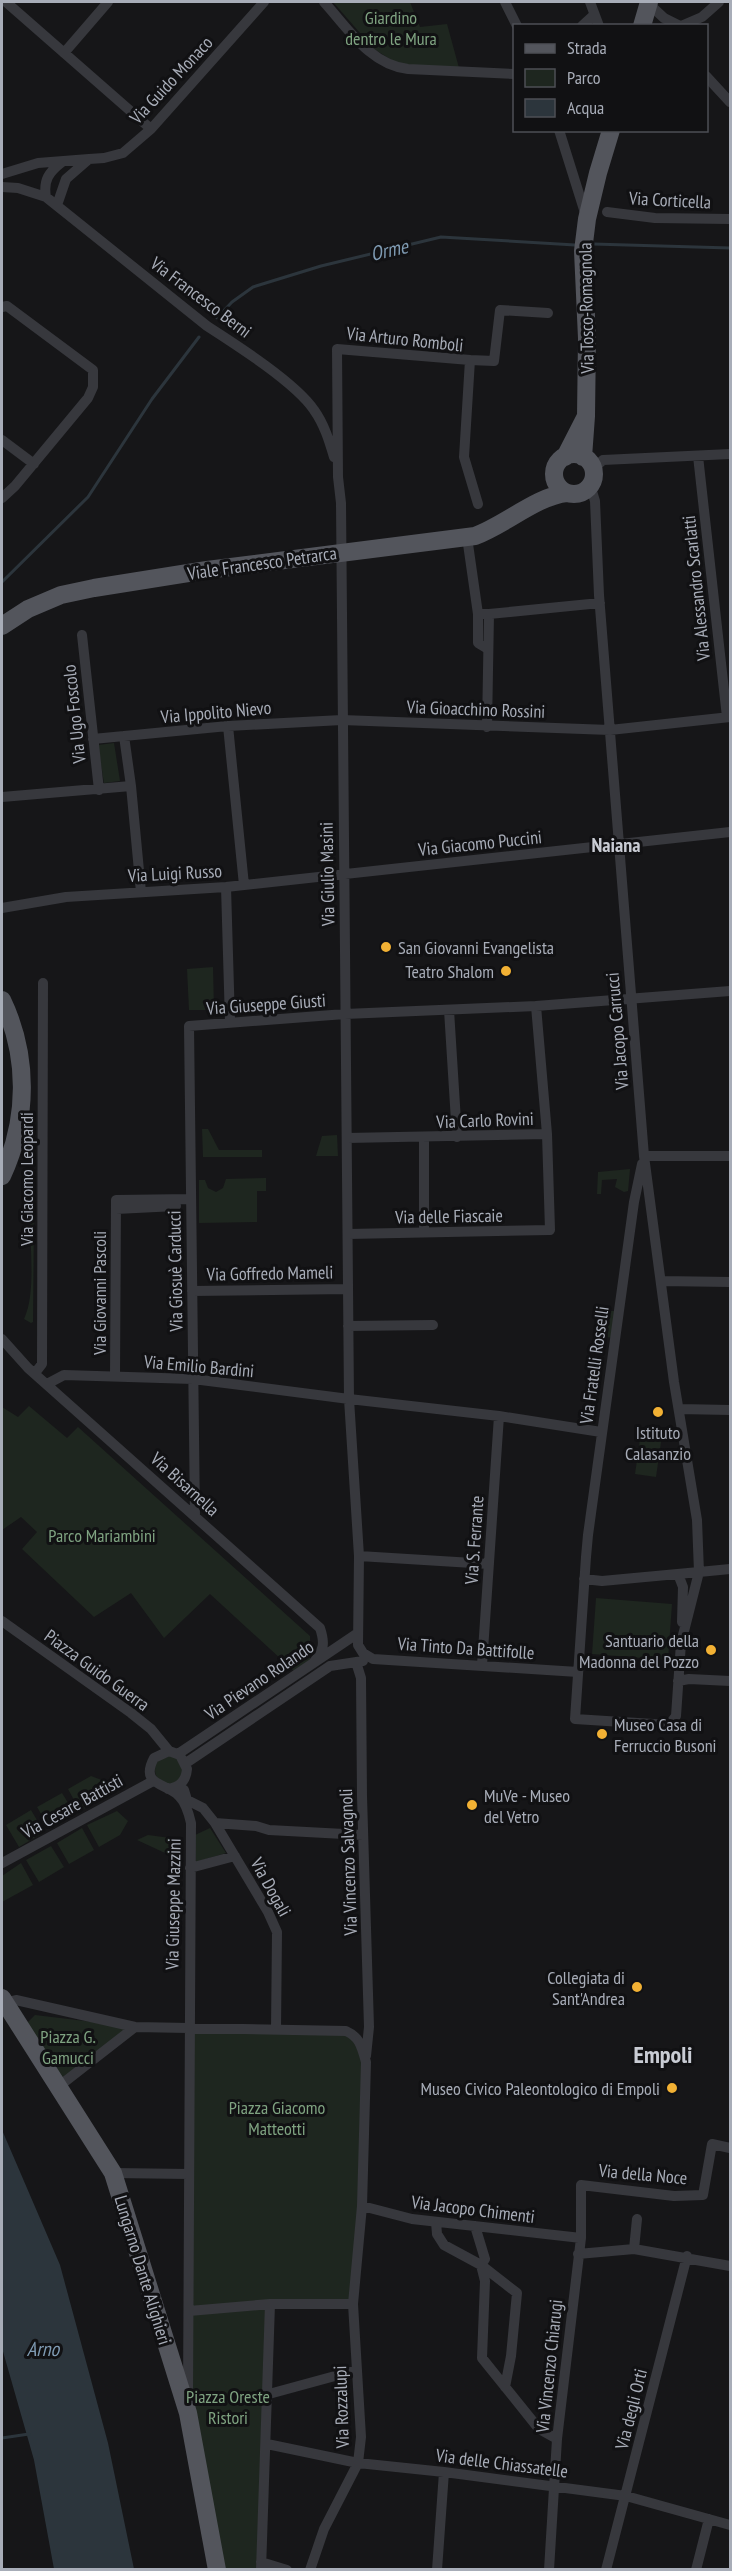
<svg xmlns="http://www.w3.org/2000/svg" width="732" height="2571" font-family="'PT Sans Narrow',sans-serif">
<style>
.green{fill:#1e261f}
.water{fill:#2c353c}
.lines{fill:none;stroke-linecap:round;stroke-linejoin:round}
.stream{stroke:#2c353c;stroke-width:3}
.minor{stroke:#37383d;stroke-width:10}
.primary{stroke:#53555c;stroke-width:18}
.poi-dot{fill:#f2b134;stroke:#111113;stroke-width:2}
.labels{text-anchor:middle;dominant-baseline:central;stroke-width:6;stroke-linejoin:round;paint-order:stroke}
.park-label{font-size:18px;fill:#7fa381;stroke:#111113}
.street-label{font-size:18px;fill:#a8adb8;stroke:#111113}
.poi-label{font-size:18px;fill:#a8adb8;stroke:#111113;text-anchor:end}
.water-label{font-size:20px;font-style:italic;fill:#7f9bb3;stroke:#111113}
.neighbourhood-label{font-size:20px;font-weight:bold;fill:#c9ccd4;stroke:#111113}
.district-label{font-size:24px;font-weight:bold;fill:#c9ccd4;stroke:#111113}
</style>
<rect width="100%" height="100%" fill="#161618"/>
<path class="green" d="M333,2H410L420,27L447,24L459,68L398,64L374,49Z
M114,743L120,781L104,783L98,745Z
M213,967L214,1010H189L187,969Z
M202,1129H208L219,1150H262V1157H203Z
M337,1135L338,1156H316L322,1136Z
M630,1169L628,1191L624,1192L615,1187L617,1179L602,1180L601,1194H597L598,1172Z
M266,1178V1191H257V1222L199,1223V1180H205L208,1188L216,1192L223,1188L226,1179Z
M27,1204H31L34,1211L33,1322L31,1323L24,1319C36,1294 30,1248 30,1219L24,1214Z
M597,1311H619L615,1338L596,1336L594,1334Z
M29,1406L67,1438L78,1427L310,1636V1660L294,1671L210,1594L164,1638L131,1593L94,1617L22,1549L37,1532L21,1517L2,1530V1407L18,1417Z
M641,1432L662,1435L656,1477L635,1474Z
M596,1598L672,1604L668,1660L592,1654Z
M155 1770a14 14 0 1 1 28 0a14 14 0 1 1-28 0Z
M91,1776L107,1782L112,1792L80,1811L68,1789Z
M62,1793L75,1814L50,1829L37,1807Z
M31,1810L44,1832L19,1847L6,1825Z
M117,1811L128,1821L120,1835L99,1847L87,1825Z
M82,1828L94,1850L69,1864L57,1843Z
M210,1828L226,1853L196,1862L195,1835Z
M148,1835L178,1839V1859L137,1840Z
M51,1846L64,1867L39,1882L26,1860Z
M21,1863L33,1885L2,1902V1876Z
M35,2015L135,2027L58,2087L26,2024Z
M189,2027L346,2031L366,2062L353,2304H271L261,2569H217L188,2413Z"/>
<path class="water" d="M2,2130L60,2265L108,2443L134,2569H54L34,2460L2,2348Z"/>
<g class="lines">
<path class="stream" d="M593,244L730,248
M217,318L232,302L253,287L321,266L441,237L575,245
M2,582L88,497L152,399L199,337
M2,2438L29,2434"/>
<path class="minor" d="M6,2L151,129
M324,2C347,27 370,65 408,69L514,74
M505,2L517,26
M590,2L599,26
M648,3L664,18L680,26
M582,26L594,15
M681,26L702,17L719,2
M64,53L108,2
M706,76L730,102
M559,130L586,216
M89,159L104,158L123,153L151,129L264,2
M2,174L38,163L89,159L66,179L57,205
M2,187L18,188L46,197L207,326C235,344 296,383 314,410C324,424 329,440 334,457
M46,197C43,180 49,172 62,162
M607,212L655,218L730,219
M2,307L7,306L93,370V387L88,398L15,486L2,498
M470,360L494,361L500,310L548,313
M2,440L34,464
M698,456L727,717
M593,469L603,460L730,454
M590,485L595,501L599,595L644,1156L674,1382L697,1520L699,1572L730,1569
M467,537L478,614H489L487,727
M478,614V643L488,649
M489,614L600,603
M82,635L99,790
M228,726L244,885
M124,736L131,786
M93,739L228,726L342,720L610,730L730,717
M2,797L131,786L141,892
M226,887L230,1022
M2,908L66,897L226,887L730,832
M449,1010L457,1137
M347,1138L547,1134
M644,1156H730
M116,1209L176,1206
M424,1232V1138
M348,1234L550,1230L547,1134L536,1006
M661,1281L730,1282
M192,1291L348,1289
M348,1326L433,1325
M2,1339L28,1368L320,1628C325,1643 324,1650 314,1662
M35,1373L42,1364L43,983
M115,1377L116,1200L191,1199
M47,1384L64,1375L193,1379L349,1399L341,503L338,477L337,349L470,360L464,457L478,504
M679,1409L730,1410
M195,1516L189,1026L345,1014L536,1006L730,991
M359,1556L358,1645L363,1653L373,1659L578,1672
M489,1564L359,1556L349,1399L499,1416L601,1432
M678,1574L683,1587L682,1622
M584,1579L602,1581L699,1572L681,1643L676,1716L669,1725L575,1719L586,1557L588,1535L634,1202L642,1164
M2,1621L131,1713L151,1729L169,1751
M356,1662L361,1678L362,1796L369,2027L366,2056
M482,1665L499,1416
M678,1681L689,1679L730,1681
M178,1754L358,1633
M186,1763L330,1666L363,1661
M168,1789C180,1787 186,1781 187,1769L180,1755L169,1751L154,1758C139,1786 167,1783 179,1796C185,1802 189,1814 191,1823L188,2395
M184,1790L187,1800L203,1808L215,1823L268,1912L277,1932L276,2029
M215,1823L256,1826L269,1830L363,1835
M2,1863L153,1781
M190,1868L235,1856
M4,2003L16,2000L135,2027L346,2031C360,2037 362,2048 366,2062L362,2206L353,2304H270L189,2311
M58,2087L135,2027
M113,2173L189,2174
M362,2206L412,2219L581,2238
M436,2222L437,2234L444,2245L481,2265L517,2293L511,2356L505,2387
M475,2226L485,2259L481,2265L485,2281L482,2358L539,2429L557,2439
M634,2249L637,2219
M578,2254L634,2249L730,2266
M269,2394L357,2370
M267,2444L358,2463L444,2472L626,2496L730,2525
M261,2562L287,2570
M261,2570L270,2304
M310,2570L324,2529L358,2463L361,2437L353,2304
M437,2570L444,2472
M549,2570L557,2439L581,2238V2185L674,2196L703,2195L712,2144L730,2148
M606,2570L687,2256
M696,2570L709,2519"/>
<path class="primary" d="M642,26L649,2
M586,416L587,338L583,251L587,219L598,173L611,130
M554 474a20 20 0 1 1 40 0a20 20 0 1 1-40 0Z
M565,457L586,416L583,457
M2,626L28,609L61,595L94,588L207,570L475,536C505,525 537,496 567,493
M2,1000C29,1056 28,1120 2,1176
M2,1998L113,2173L188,2413L217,2570"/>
</g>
<g class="poi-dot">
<circle cx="386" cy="947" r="6"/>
<circle cx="506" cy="971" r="6"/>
<circle cx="658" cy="1412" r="6"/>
<circle cx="711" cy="1650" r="6"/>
<circle cx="602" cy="1734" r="6"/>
<circle cx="472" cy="1805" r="6"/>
<circle cx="637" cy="1987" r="6"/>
<circle cx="672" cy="2088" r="6"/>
</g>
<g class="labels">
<g class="park-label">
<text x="391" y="17">Giardino<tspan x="391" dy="21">dentro le Mura</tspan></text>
<text x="102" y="1535">Parco Mariambini</text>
<text x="68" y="2036">Piazza G.<tspan x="68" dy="21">Gamucci</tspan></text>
<text x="277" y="2107">Piazza Giacomo<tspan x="277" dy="21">Matteotti</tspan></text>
<text x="228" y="2396">Piazza Oreste<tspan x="228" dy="21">Ristori</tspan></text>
</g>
<g class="street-label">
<text transform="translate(171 80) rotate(-47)">Via Guido Monaco</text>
<text transform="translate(670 200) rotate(3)">Via Corticella</text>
<text transform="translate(201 297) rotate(37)">Via Francesco Berni</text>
<text transform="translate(586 308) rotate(-91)">Via Tosco-Romagnola</text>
<text transform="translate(405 339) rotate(6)">Via Arturo Romboli</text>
<text transform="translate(262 563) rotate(-8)">Viale Francesco Petrarca</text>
<text transform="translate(696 588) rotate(-96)">Via Alessandro Scarlatti</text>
<text transform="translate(476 709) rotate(2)">Via Gioacchino Rossini</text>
<text transform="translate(216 712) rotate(-5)">Via Ippolito Nievo</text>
<text transform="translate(74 714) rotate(-96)">Via Ugo Foscolo</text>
<text transform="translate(480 843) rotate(-6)">Via Giacomo Puccini</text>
<text transform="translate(175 873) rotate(-3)">Via Luigi Russo</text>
<text transform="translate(327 874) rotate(-91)">Via Giulio Masini</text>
<text transform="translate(266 1004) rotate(-4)">Via Giuseppe Giusti</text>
<text transform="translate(617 1031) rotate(-95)">Via Jacopo Carrucci</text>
<text transform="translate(485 1120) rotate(-2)">Via Carlo Rovini</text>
<text transform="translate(26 1179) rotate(-90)">Via Giacomo Leopardi</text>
<text transform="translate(449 1216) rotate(-1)">Via delle Fiascaie</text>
<text transform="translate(175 1271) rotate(-91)">Via Giosuè Carducci</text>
<text transform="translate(270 1273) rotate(-1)">Via Goffredo Mameli</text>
<text transform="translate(99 1293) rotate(-90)">Via Giovanni Pascoli</text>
<text transform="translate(594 1365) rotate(-82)">Via Fratelli Rosselli</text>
<text transform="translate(199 1366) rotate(5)">Via Emilio Bardini</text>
<text transform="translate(185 1484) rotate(42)">Via Bisarnella</text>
<text transform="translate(474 1540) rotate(-86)">Via S. Ferrante</text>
<text transform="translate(466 1648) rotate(4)">Via Tinto Da Battifolle</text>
<text transform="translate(97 1670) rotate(36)">Piazza Guido Guerra</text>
<text transform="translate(259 1680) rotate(-34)">Via Pievano Rolando</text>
<text transform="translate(72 1806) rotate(-29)">Via Cesare Battisti</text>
<text transform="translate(348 1862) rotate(-92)">Via Vincenzo Salvagnoli</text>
<text transform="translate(271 1887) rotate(61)">Via Dogali</text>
<text transform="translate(173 1904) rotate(-89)">Via Giuseppe Mazzini</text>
<text transform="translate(643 2174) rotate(5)">Via della Noce</text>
<text transform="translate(473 2209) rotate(7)">Via Jacopo Chimenti</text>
<text transform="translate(143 2270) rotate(73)">Lungarno Dante Alighieri</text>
<text transform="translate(549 2366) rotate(-84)">Via Vincenzo Chiarugi</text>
<text transform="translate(341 2407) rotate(-92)">Via Rozzalupi</text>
<text transform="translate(631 2409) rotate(-76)">Via degli Orti</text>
<text transform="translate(502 2463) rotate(7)">Via delle Chiassatelle</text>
</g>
<g class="poi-label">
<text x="398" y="947" text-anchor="start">San Giovanni Evangelista</text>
<text x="494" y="971">Teatro Shalom</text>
<text x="658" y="1432" text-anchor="middle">Istituto<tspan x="658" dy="21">Calasanzio</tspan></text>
<text x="699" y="1640">Santuario della<tspan x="699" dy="21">Madonna del Pozzo</tspan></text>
<text x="614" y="1724" text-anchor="start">Museo Casa di<tspan x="614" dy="21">Ferruccio Busoni</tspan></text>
<text x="484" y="1795" text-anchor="start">MuVe - Museo<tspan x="484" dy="21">del Vetro</tspan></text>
<text x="625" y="1977">Collegiata di<tspan x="625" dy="21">Sant'Andrea</tspan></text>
<text x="660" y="2088">Museo Civico Paleontologico di Empoli</text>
</g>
<g class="water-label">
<text transform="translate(389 250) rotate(-13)">Orme</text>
<text x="43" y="2349">Arno</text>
</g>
<g class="neighbourhood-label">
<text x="616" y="845">Naiana</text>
</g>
<g class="district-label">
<text x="663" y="2054">Empoli</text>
</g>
</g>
<rect width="732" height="2571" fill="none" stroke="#a8adb8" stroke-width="6"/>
<rect x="513" y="24" width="195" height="108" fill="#111113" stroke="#4d4f55" stroke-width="1.5"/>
<rect x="525" y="44" width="30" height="9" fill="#53555c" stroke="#4d4f55" stroke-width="1.5"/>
<text x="567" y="54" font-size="18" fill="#a8adb8">Strada</text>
<rect x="525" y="69" width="30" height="18" fill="#1e261f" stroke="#4d4f55" stroke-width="1.5"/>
<text x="567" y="84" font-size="18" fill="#a8adb8">Parco</text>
<rect x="525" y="99" width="30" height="18" fill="#2c353c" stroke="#4d4f55" stroke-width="1.5"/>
<text x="567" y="114" font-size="18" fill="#a8adb8">Acqua</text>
</svg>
